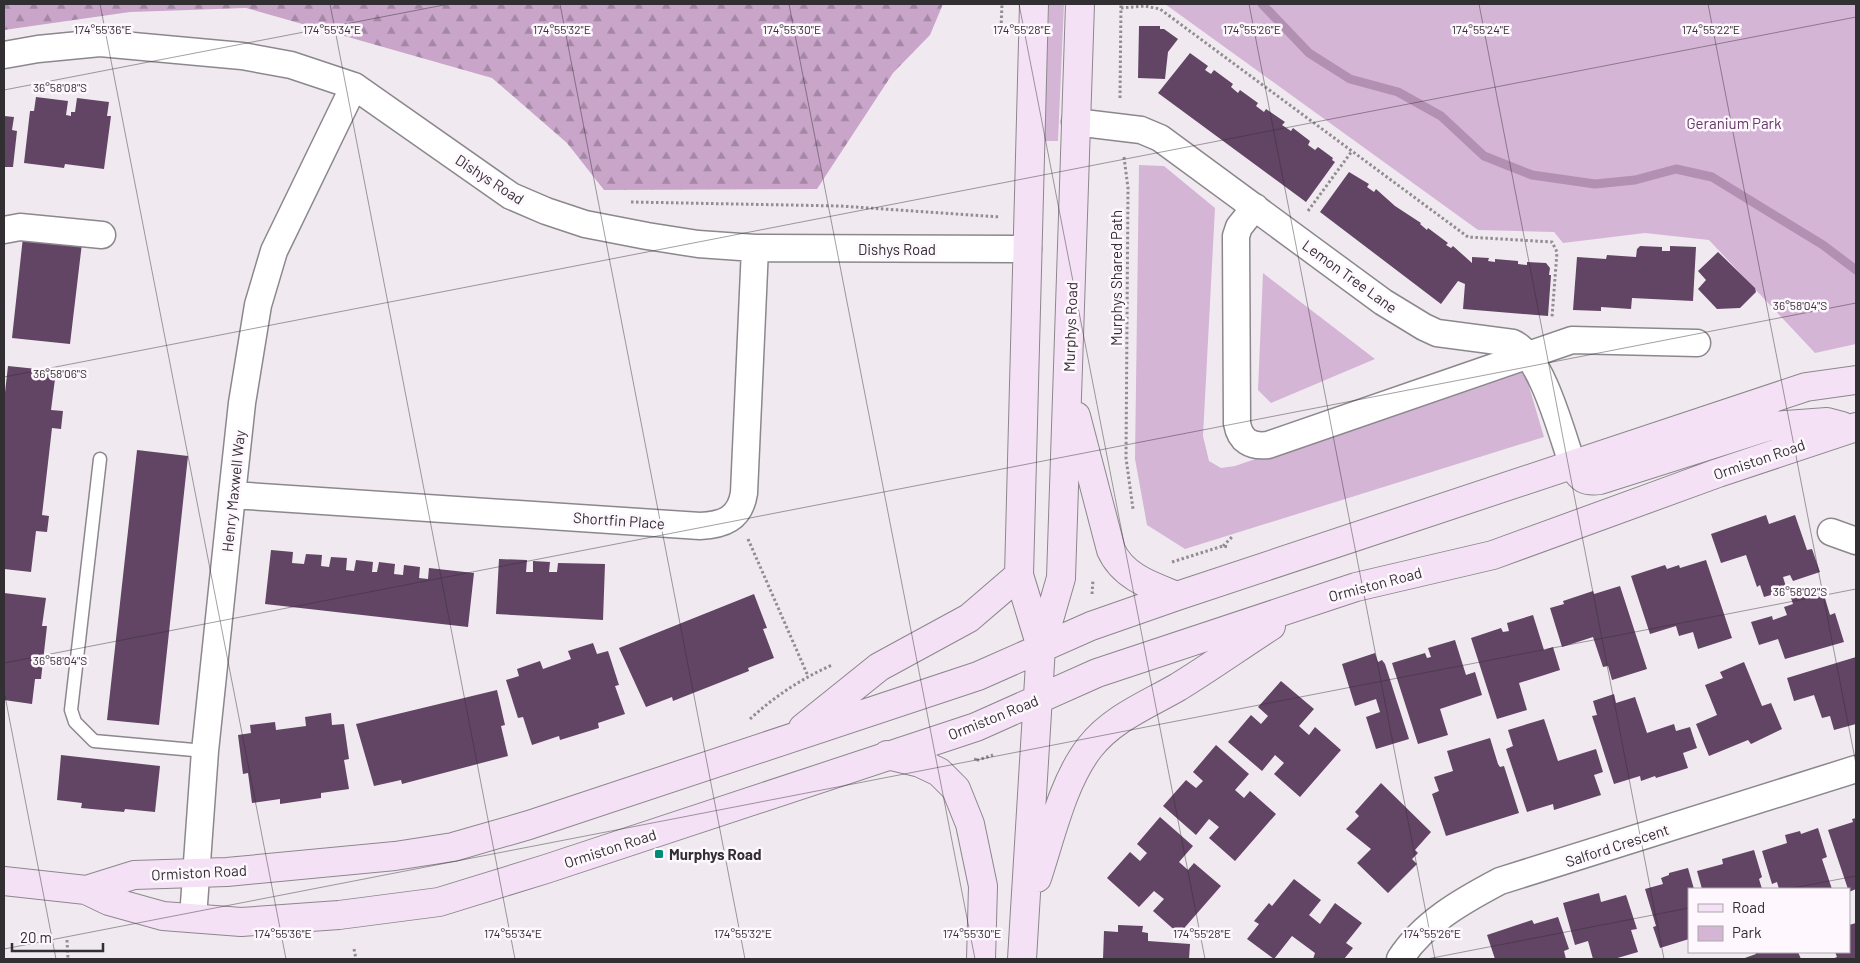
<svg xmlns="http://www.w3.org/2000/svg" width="1860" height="963" font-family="Barlow,sans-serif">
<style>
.green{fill:#d5b5d6}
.forest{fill:url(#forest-firs)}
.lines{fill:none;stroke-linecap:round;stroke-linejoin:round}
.stream{stroke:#b290b4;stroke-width:9}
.building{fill:#624464}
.lane-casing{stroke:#8c878d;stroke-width:15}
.street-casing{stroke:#8c878d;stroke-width:29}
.secondary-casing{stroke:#8c878d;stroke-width:30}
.path{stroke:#918d91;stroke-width:3;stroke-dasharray:2.5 2.5;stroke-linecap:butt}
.lane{stroke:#fff;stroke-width:12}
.street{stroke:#fff;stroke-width:26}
.secondary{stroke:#f4e1f5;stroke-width:28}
.ticks{fill:none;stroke:#322f32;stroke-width:1;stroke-opacity:0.45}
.poi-dot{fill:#018d75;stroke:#fef7fe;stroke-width:2}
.labels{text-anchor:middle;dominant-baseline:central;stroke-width:5;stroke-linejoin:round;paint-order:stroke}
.park-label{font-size:15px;fill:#643767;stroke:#fef7fe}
.street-label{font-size:15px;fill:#322f32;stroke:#fef7fe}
.poi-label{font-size:15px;font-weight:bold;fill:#322f32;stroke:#fef7fe;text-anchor:start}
.ticks-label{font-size:12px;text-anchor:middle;fill:#322f32;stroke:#fef7fe;stroke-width:5;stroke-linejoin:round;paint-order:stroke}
</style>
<defs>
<pattern id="forest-firs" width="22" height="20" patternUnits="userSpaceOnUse" patternTransform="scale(1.25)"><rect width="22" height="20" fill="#c9a5ca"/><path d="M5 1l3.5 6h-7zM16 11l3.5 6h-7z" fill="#a487a5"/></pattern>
</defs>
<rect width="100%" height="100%" fill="#f0eaf0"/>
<path class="green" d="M1049,4H1064L1058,141H1044Z
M1165,4H1856V344L1815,353L1709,240L1645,233L1563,243L1554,232L1478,230Z
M1139,165L1164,166L1215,208L1203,436L1209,461L1221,468L1235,466L1523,366L1544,437L1185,549L1147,525L1135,459Z
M1263,273L1375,359L1271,403L1258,390Z"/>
<path class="forest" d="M4,4H943L930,35L893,73L817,189L604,190L567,143L492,78L246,8L130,12L4,30Z"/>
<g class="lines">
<path class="stream" d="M1262,4L1309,53L1350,79L1398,92L1441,116L1484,156L1532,175L1595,184L1635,180L1676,169L1712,177L1823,245L1856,270"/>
</g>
<path class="building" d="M1139,26H1160V29H1164L1178,39L1168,52L1165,79L1138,78Z
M1190,53L1208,66L1205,70L1211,74L1214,70L1233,84L1231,87L1238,93L1240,90L1258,103L1256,106L1264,112L1266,109L1285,122L1282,125L1291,131L1293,128L1310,141L1308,145L1315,150L1318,147L1333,158L1332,160L1335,162L1306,202L1158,93Z
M36,97L68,101L66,115L71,116V112H75L77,98L109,102L107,116H111L104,169L65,164L64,168L24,163L30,111H34Z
M4,116L14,117L12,130L17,131L13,167H4Z
M1349,172L1369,184L1367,187L1374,192L1376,189L1395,206L1421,223L1420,224L1427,230L1428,228L1448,243L1446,245L1451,248L1453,246L1472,263V257L1489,258L1488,261L1495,262V259L1518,261V264L1527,265V262L1546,263L1550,268L1549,275H1551L1548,316L1463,309L1465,284L1458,281L1441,304L1320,212Z
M23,237L82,243L70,344L12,338Z
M1640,246L1662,247V251H1670V246L1696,247L1693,301L1632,298L1631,309L1601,307V311L1573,310L1577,257L1606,259L1607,255L1636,257L1637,249Z
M1718,252L1755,288L1756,292L1740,308L1717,309L1698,289L1706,280L1698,271Z
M8,366L56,371L51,410L63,411L61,429L52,428L42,515L49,516L47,532L36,531L31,572L4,569V401Z
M137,450L188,456L159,725L107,720Z
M1766,515L1769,524L1795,515L1807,550L1812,549L1820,572L1793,581L1790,575L1783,577L1787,590L1764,597L1760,585L1757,587L1746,555L1721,563L1711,534Z
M271,550L293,552L292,563L304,564L306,554L322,555L321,566L329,567L331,557L347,558L346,570L354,571L356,560L373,562L372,572H377L379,562L395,564L394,574L403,575L404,565L420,567L419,578L428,579L429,568L474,573L468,627L265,604Z
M499,559L527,560L526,572H533V561L550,562L549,572H557L558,563L605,564L603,620L496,614Z
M1706,560L1732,638L1698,649L1693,632L1679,636L1676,626L1650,634L1631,576L1665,565L1667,569L1679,565L1680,568Z
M1620,586L1647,669L1612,680L1608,666L1603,667L1593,637L1562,647L1550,608L1564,604L1563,601L1593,591L1594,594Z
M1822,588L1830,615L1835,613L1844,642L1785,659L1778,639L1759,645L1751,622L1772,616L1773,620L1787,615L1784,607L1793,604L1791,598Z
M4,593L46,598L42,626H47L41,679H35L32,704L4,700Z
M754,594L767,628L763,629L774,658L748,668L749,671L673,701L672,697L646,707L619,648Z
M1533,615L1544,650L1553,647L1560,670L1519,683L1527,710L1497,719L1471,638L1501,628L1503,632L1509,631L1507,623Z
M1455,640L1466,675L1475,672L1482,695L1440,709L1448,735L1418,744L1392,663L1425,653L1427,658L1431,657L1428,648Z
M593,643L597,654L608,651L619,685L615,686L625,714L598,723L599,728L560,740L559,736L532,745L523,717L518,718L506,680L519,676L517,669L540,661L543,669L571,659L568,651Z
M1375,653L1378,662L1382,660L1385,664L1409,739L1376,749L1366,717L1380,712L1376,699L1355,706L1342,664Z
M1856,657V724L1834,730L1830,716L1822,718L1814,695L1794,701L1787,678Z
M1744,662L1762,706L1771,703L1782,729L1751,744L1748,740L1709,756L1696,724L1717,715L1705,685L1723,678L1720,672Z
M1281,681L1314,709L1299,726L1309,735L1315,727L1341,750L1300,797L1274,774L1284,763L1275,755L1262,771L1228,742L1251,715L1261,724L1268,716L1258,707Z
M497,690L505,725L501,726L508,756L402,784L401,780L374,786L356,724Z
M1614,694L1616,703L1635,697L1647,733L1674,724L1676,731L1690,727L1697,748L1683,753L1688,768L1656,778L1655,776L1641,781L1640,776L1614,784L1592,716L1597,715L1593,701Z
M331,713L332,725L344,724L349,759L344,760L349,789L321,793V798L280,804V799L252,803L248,773L243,774L238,735L251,733L250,725L275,722L276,730L306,726L305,717Z
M1544,719L1558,761L1596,749L1603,772L1594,775L1601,795L1554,810L1553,804L1527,812L1506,749L1513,746L1508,730Z
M1490,738L1498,764L1500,767L1504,766L1519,813L1446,836L1432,794L1439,791L1434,777L1453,771L1447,751Z
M1216,745L1249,774L1235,790L1244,798L1250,791L1276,814L1235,861L1209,838L1219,827L1209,819L1196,835L1163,806L1186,780L1196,788L1203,781L1193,772Z
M61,755L160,766L155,812L125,809L124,812L81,808L82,803L57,800Z
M1381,783L1431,832L1415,850L1418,853L1412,859L1417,864L1388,893L1357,863L1371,849L1346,829L1359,816L1355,812Z
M1160,817L1193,846L1179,862L1188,870L1194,863L1221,886L1179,934L1153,911L1164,899L1154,891L1139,907L1107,878L1130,852L1140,861L1147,853L1137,844Z
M1856,818V889L1849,892L1828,830L1853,822L1852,819Z
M1818,828L1827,857L1822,859L1832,889H1779L1777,882L1772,884L1762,851L1787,843L1785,835L1800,831L1801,834Z
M1754,850L1762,877L1759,879L1762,889H1702L1697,871L1723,864L1722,859Z
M1688,868L1694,889H1689V939L1660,948L1653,927L1656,926L1645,889L1663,884L1661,878L1669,875V873Z
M1294,879L1321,900L1309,915L1320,924L1335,903L1362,923L1346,943L1353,948L1344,959H1313L1315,953L1292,936L1274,959L1247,939L1259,924L1254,921L1269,903L1272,906Z
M1599,893L1601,902L1626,895L1637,929L1631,930L1638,952L1614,959H1593L1588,941L1575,945L1563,903Z
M1558,917L1569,949L1564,951L1566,959H1495L1487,935L1532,920L1534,924Z
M1856,923V959H1832L1837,957L1835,952H1849V925Z
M1118,925L1143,926L1142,932L1148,933V941L1190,944L1189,959H1103L1104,931L1118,932Z
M1755,952H1798L1801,959H1742L1756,954Z"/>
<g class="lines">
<g class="lane-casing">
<path id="lane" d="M100,459L71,710L75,722L94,741L205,751"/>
</g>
<g class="street-casing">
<path id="street" d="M4,55L38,49L100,43L242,56L291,65L354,86L511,196L546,211L585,224L647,236L698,244L755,248L1028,249
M1075,122L1141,130L1160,138L1383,302L1424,327L1437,333L1513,343C1542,356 1562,435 1573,466
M1255,207L1239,227L1236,236L1237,423C1240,441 1251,447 1268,445L1572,340L1697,343
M4,230L20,227L102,235
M232,495L700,526C723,525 740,519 744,493L755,248
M1831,532L1856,541
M193,918L205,751L232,495L242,403L258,305L274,251L354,86
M1400,959C1423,923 1462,901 1500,881L1856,769"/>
</g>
<g class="secondary-casing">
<path id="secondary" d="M1034,4L1019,575L1041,647
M1076,416L1111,550C1123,577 1152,586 1177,596
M1573,466C1581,479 1585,482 1600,480L1770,426L1827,422L1842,426
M803,728L879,667L969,618L1019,575
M887,755L920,763L939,772L956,789L970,824L983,886L981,959
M1037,878C1051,836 1063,781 1090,747C1113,718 1147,705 1178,687C1209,668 1240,646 1271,626
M4,881L86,890L109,901L163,916L241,922L339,915L439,902L546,869L976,727L1097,673L1356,587L1493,555L1718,473L1856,427
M86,890L134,875L227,872L395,856L453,847L529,825L978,676L1091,626L1177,596L1806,387L1856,380
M1022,959L1041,647L1061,578L1080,4"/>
</g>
<path class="path" d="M1121,8L1145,6L1160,9L1468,237L1552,242L1557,252L1552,317
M1001,28L1002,4
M1120,98L1121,4
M1124,157L1128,188L1126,458L1133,509
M631,202L840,206L1000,217
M1308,211L1352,151
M748,539L808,676
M1223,546L1233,536
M1172,562L1223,546L1229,547
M1092,594L1093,580
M750,719C775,696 801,679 832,665
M976,758L975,761L993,755
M67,940L68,959
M354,949L356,959"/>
<use href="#lane" class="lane"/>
<use href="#street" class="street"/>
<use href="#secondary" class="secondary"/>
</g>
<path class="ticks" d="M100,4L286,959M330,4L515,959M560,4L745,959M789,4L975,959M1019,4L1205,959M1249,4L1435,959M1479,4L1664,959M1708,4L1856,764M4,90L449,4M4,377L1856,17M4,663L1856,303M4,691L56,959M1787,889L1856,876M4,949L1856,589M1427,959L1689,908"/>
<rect class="poi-dot" x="654" y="849" width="10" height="10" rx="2.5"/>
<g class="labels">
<g class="park-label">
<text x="1734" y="123">Geranium Park</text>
</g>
<g class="street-label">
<text transform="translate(490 179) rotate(33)">Dishys Road</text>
<text x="897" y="249">Dishys Road</text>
<text transform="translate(1350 276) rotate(36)">Lemon Tree Lane</text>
<text transform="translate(1116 278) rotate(-90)">Murphys Shared Path</text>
<text transform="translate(1070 327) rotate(-88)">Murphys Road</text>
<text transform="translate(1759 459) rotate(-19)">Ormiston Road</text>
<text transform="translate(233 491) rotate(-84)">Henry Maxwell Way</text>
<text transform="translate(619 520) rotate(4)">Shortfin Place</text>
<text transform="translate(1375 584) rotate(-15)">Ormiston Road</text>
<text transform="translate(993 717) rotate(-22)">Ormiston Road</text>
<text transform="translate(1617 845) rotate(-18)">Salford Crescent</text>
<text transform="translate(610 848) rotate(-18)">Ormiston Road</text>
<text transform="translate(199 872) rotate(-3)">Ormiston Road</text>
</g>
<g class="poi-label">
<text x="669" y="854">Murphys Road</text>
</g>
</g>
<g class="ticks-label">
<text x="103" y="34">174°55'36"E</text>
<text x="332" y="34">174°55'34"E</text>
<text x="562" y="34">174°55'32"E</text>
<text x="792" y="34">174°55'30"E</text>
<text x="1022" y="34">174°55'28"E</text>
<text x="1252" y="34">174°55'26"E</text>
<text x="1481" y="34">174°55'24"E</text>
<text x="1711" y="34">174°55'22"E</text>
<text x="60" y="92">36°58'08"S</text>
<text x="1800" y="310">36°58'04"S</text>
<text x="60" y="378">36°58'06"S</text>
<text x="1800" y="596">36°58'02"S</text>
<text x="60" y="665">36°58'04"S</text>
<text x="283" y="938">174°55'36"E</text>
<text x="513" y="938">174°55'34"E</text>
<text x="743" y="938">174°55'32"E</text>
<text x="972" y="938">174°55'30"E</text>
<text x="1202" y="938">174°55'28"E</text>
<text x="1432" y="938">174°55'26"E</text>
</g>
<rect width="1860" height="963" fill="none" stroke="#322f32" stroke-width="10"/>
<rect x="1688" y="888" width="162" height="65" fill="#fef7fe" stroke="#aca7ac"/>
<rect x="1698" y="904" width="25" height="8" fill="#f4e1f5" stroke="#aca7ac"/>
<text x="1732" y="913" font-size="15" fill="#322f32">Road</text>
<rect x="1698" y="926" width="25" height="15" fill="#d5b5d6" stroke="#aca7ac"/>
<text x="1732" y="938" font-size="15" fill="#322f32">Park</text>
<path d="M12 943v8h91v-8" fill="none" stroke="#322f32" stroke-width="2.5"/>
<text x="20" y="943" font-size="15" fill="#322f32" stroke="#fef7fe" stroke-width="4" paint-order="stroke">20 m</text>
</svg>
